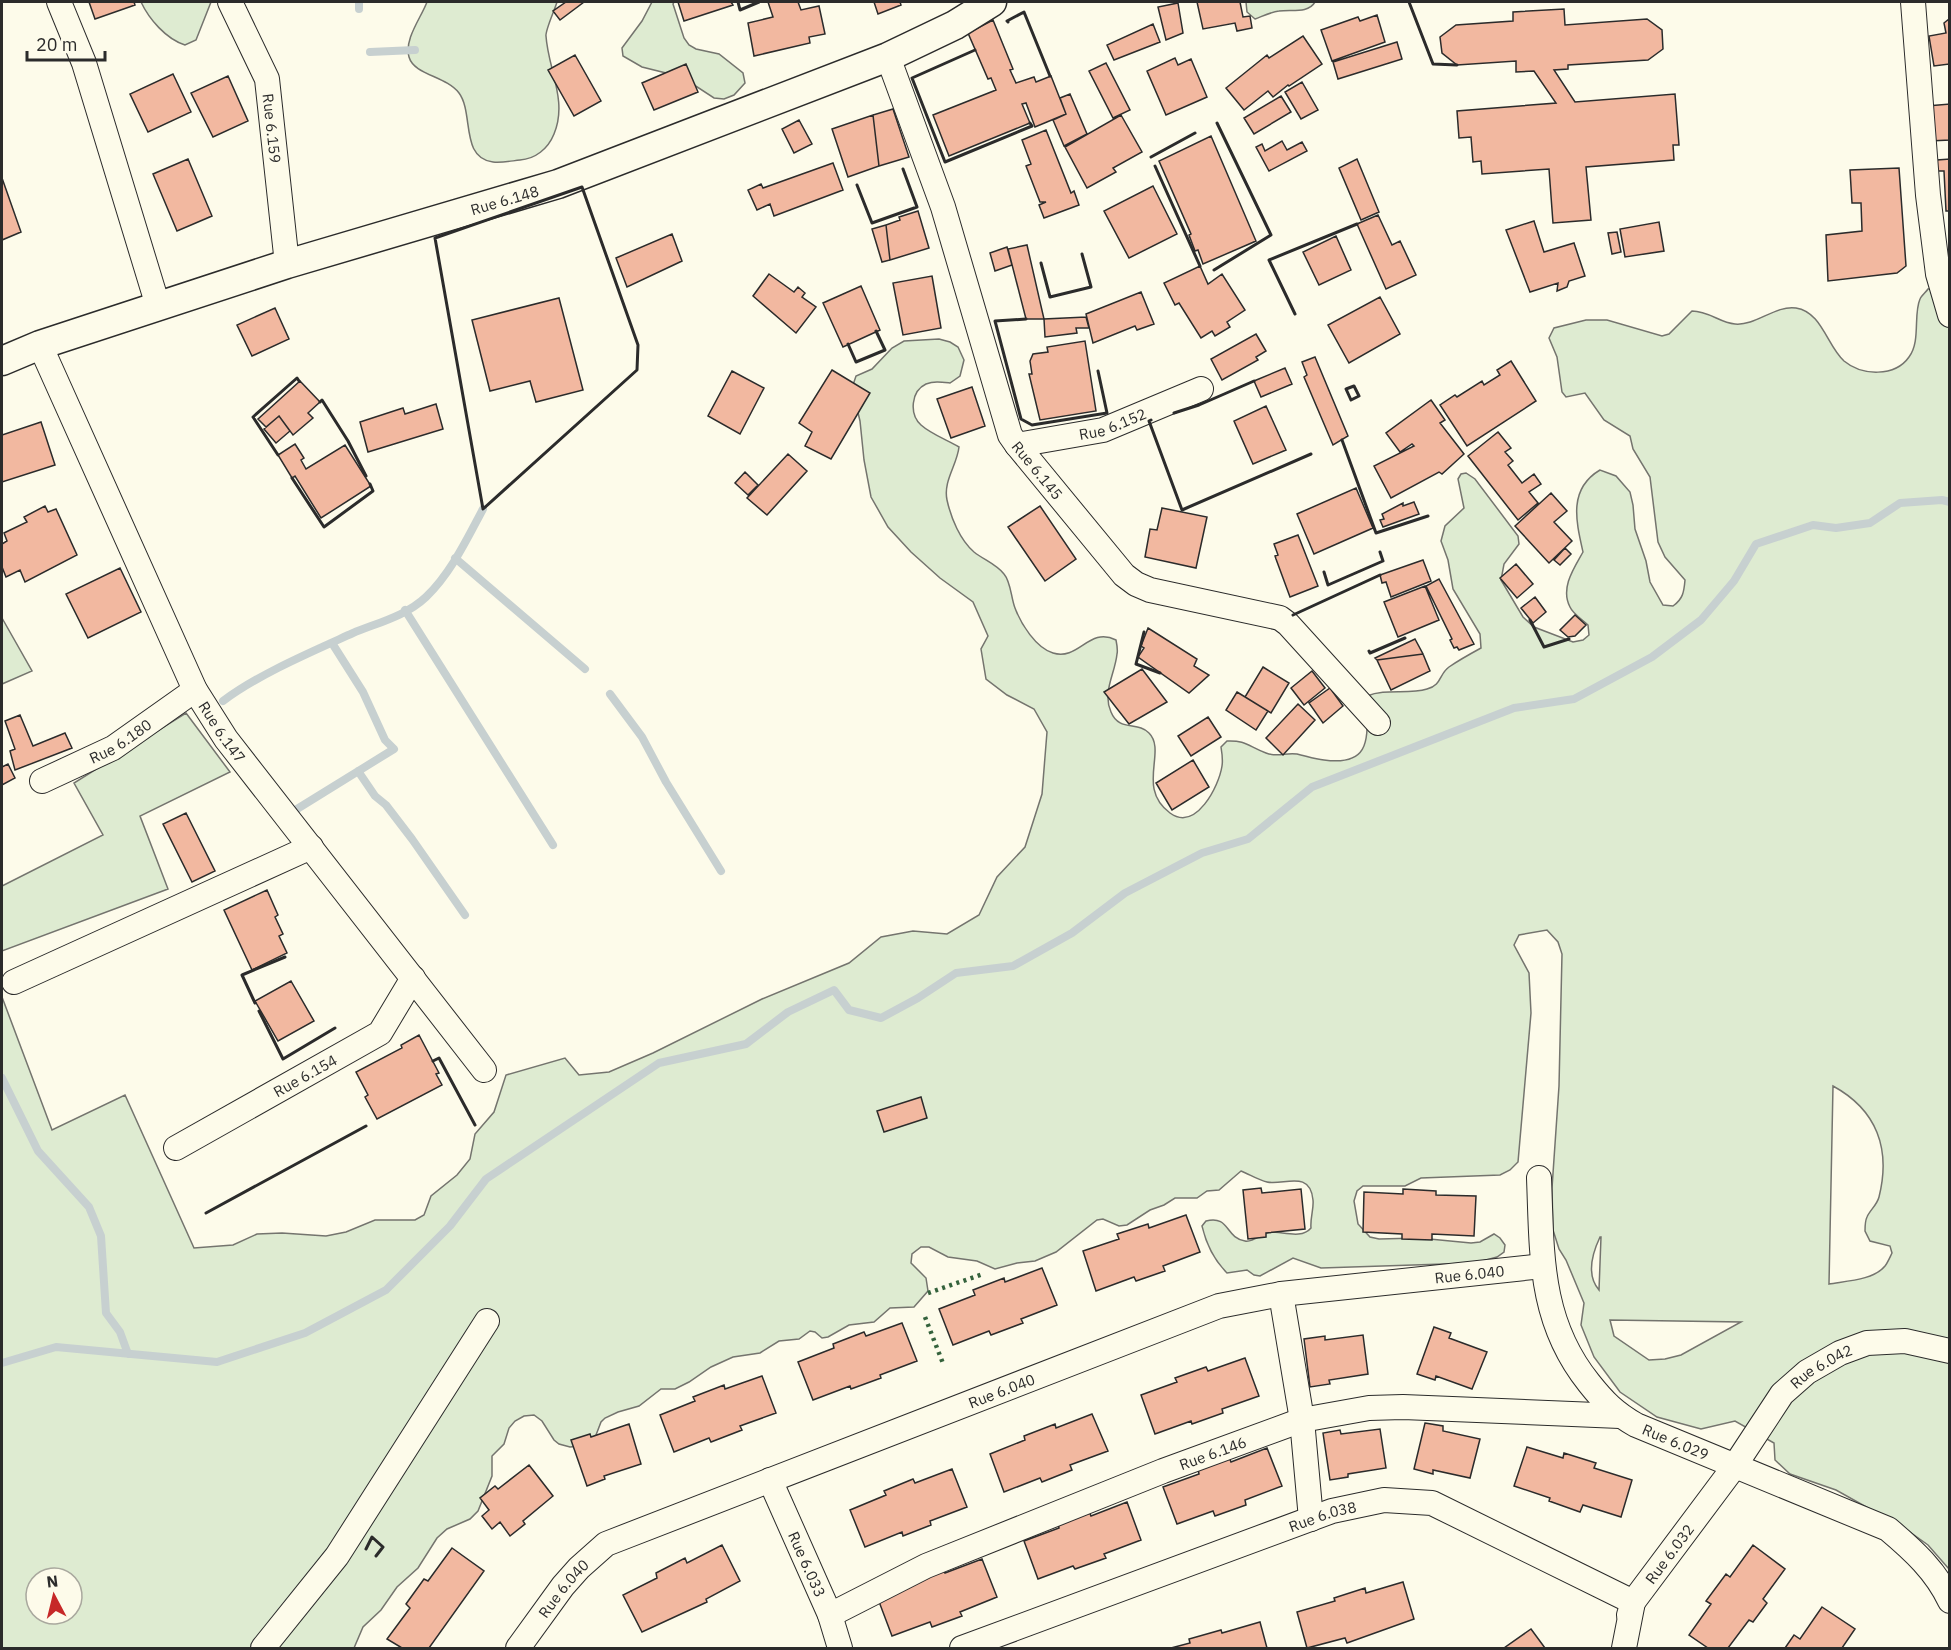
<svg xmlns="http://www.w3.org/2000/svg" width="1951" height="1650" font-family="'IBM Plex Sans',sans-serif">
<style>
.green{fill:#deebd1;stroke:#74746e;stroke-width:1.5;fill-rule:evenodd}
.lines{fill:none;stroke-linecap:round;stroke-linejoin:round}
.stream{stroke:#c7d0d0;stroke-width:8}
.building{fill:#f2b8a0;stroke:#2b2b2b;stroke-width:1.5}
.minor-casing{stroke:#2b2b2b;stroke-width:26}
.tertiary-casing{stroke:#2b2b2b;stroke-width:31}
.minor{stroke:#fdfbea;stroke-width:24}
.tertiary{stroke:#fdfbea;stroke-width:28}
.hedge{stroke:#34623c;stroke-width:4.5;stroke-dasharray:3 4.5;stroke-linecap:butt}
.wall{stroke:#2b2b2b;stroke-width:3}
.labels{text-anchor:middle;dominant-baseline:central;stroke-width:4.5;stroke-linejoin:round;paint-order:stroke}
.street-label{font-size:15px;fill:#2b2b2b;stroke:#fdfbea}
</style>
<rect width="100%" height="100%" fill="#fdfbea"/>
<path class="green" d="M141,2H211L196,40L185,45C166,39 149,19 141,2Z
M427,2H557C555,9 545,31 546,36C548,69 568,101 554,134C548,149 535,159 520,160C511,161 502,163 493,162C460,158 474,113 459,93C446,76 414,75 409,57C404,39 421,18 427,2Z
M652,2H674L673,4L684,38L689,45L696,49L719,54L743,73L745,83L734,95L724,99L714,98L682,77L642,67L623,56L622,48L642,21Z
M1246,2H1315C1308,14 1291,9 1279,11C1271,12 1263,16 1255,19L1247,12Z
M1945,287L1949,288V1569L1928,1545L1904,1528L1836,1490L1790,1474L1775,1460L1774,1443L1735,1421L1701,1429L1657,1417L1620,1392L1594,1357L1581,1325L1584,1303L1566,1260L1559,1249L1553,1230L1552,1188L1559,1086L1562,954L1558,942L1547,930L1519,935L1514,945L1529,973L1531,1013L1518,1162L1510,1170L1500,1175L1421,1178L1405,1186H1363L1357,1191L1354,1201L1358,1224L1370,1237L1379,1239L1419,1238L1471,1243L1480,1242L1494,1234L1500,1238L1505,1245L1504,1252L1497,1257L1475,1263L1321,1268L1293,1258L1260,1276L1254,1275L1247,1270L1227,1273C1215,1261 1206,1243 1202,1226L1206,1221C1230,1215 1225,1238 1245,1241C1254,1243 1262,1232 1271,1232C1284,1232 1302,1239 1311,1228C1310,1218 1314,1209 1313,1200C1310,1169 1283,1186 1267,1182C1258,1180 1249,1174 1241,1171L1219,1190L1207,1191L1197,1198H1175L1164,1205L1150,1210L1127,1225L1119,1226L1103,1219L1097,1220L1056,1252L1035,1261L1017,1263L995,1269L977,1261L948,1257L929,1247H921L912,1254L911,1263L926,1278L928,1291L914,1307L890,1308L874,1322L849,1325L828,1337L822,1338L815,1332L810,1331L799,1339L779,1341L760,1353L733,1357L711,1367L689,1382L675,1389H661L639,1406L618,1412L605,1418L601,1422L596,1435L581,1446L570,1447L559,1444L554,1440L542,1421L534,1415L524,1416L515,1421L509,1428L504,1444L492,1456V1476L478,1511L470,1519L447,1529L437,1538L418,1568L397,1587L381,1610L363,1627L354,1648H2V997L52,1130L125,1095L194,1248L233,1245L257,1234L282,1233L326,1236L346,1232L375,1220H415L424,1215L431,1196L457,1175L470,1159L475,1134L494,1112L506,1075L565,1058L579,1075L609,1072L653,1053L762,999L849,963L881,937L913,931L947,934L979,915L997,877L1025,847L1042,794L1047,732L1034,709L1007,695L986,679L981,649L988,636L973,602L940,578L911,552L888,527L871,497L864,460L860,421L852,388L856,376L872,369L892,348L904,341L939,339L950,342L958,347L964,360L960,376L950,383C941,382 934,381 926,384C911,391 909,414 921,425C931,434 947,440 959,447C957,465 943,481 947,500C951,518 960,540 974,552C984,560 996,564 1004,574C1011,582 1011,598 1015,608C1021,624 1036,648 1053,653C1079,661 1089,626 1116,640C1117,645 1118,650 1117,654C1115,674 1102,692 1111,712C1119,732 1138,721 1149,733C1167,751 1136,788 1170,813C1196,832 1219,786 1222,766C1223,760 1222,753 1221,747L1227,741C1246,740 1249,747 1266,753C1279,758 1285,752 1297,754C1306,756 1315,759 1324,760C1376,767 1366,732 1367,696C1386,688 1408,695 1427,689C1442,685 1439,674 1449,667C1459,660 1470,654 1481,648L1480,634L1453,589L1448,560L1441,541L1445,526L1464,508L1458,479L1461,474L1466,473L1475,479L1518,536L1519,544L1504,564L1501,580L1523,617L1534,627L1573,642L1583,640L1589,635L1588,625C1583,620 1573,614 1570,607C1560,588 1574,568 1583,552C1576,521 1568,489 1600,470L1616,476L1630,492L1633,505L1635,529L1646,561L1650,582L1663,605L1673,606C1683,599 1684,592 1685,580L1665,557L1658,542L1650,477L1633,449L1630,436L1604,420L1585,393L1566,397L1562,392L1557,357L1549,338L1554,328L1586,320H1607L1662,336L1669,334L1692,311C1709,311 1720,323 1735,324C1756,326 1775,305 1796,308C1822,312 1827,346 1844,361C1862,376 1895,377 1909,357C1921,341 1913,315 1920,299C1921,296 1926,292 1928,289ZM1833,1086C1877,1110 1891,1149 1879,1197C1877,1205 1870,1210 1867,1217C1865,1221 1865,1227 1865,1231L1870,1241L1890,1246L1892,1253C1890,1257 1888,1262 1885,1266C1874,1280 1846,1281 1829,1284ZM1600,1237H1601L1599,1290C1586,1275 1592,1254 1600,1237ZM1610,1320L1741,1322L1681,1355L1665,1359L1649,1360L1614,1336ZM36,1578H72V1614H36Z
M2,618L32,671L2,684Z
M186,713L230,772L140,816L168,889L2,951V886L103,835L74,783Z"/>
<g class="lines">
<path class="stream" d="M359,2V9
M370,52L415,50
M455,558L585,669
M405,610L553,845
M610,694L642,737L666,782L721,871
M223,701C259,674 311,652 353,633C377,623 406,616 426,597C451,573 467,539 483,509
M358,771L375,796L386,805L412,839L465,915
M297,809L394,749L385,740L363,692L332,643
M2,1078L38,1151L89,1207L101,1236L106,1313L120,1332L128,1354
M2,1363L56,1347L217,1362L305,1333L386,1290L450,1226L486,1179L659,1063L746,1044L788,1012L834,990L849,1010L881,1018L918,998L956,973L1013,966L1072,933L1125,893L1202,853L1248,839L1312,787L1514,708L1574,699L1652,657L1701,620L1734,581L1756,544L1813,525L1836,528L1870,523L1900,503L1942,500L1950,502"/>
</g>
<path class="building" d="M89,2H134L135,5L95,19Z
M566,2H584L560,20L553,11Z
M678,2H731L733,5L684,21Z
M768,2H798L801,10L819,6L825,34L809,37L810,43L754,56L748,23L773,17Z
M874,2H900L901,5L878,14Z
M1197,2H1240L1243,17L1250,16L1252,28L1237,31L1235,23L1203,29Z
M1178,3L1183,33L1166,40L1158,7Z
M1564,9L1565,25L1647,19L1662,30L1663,49L1648,60L1568,65V69L1554,70L1575,102L1675,94L1679,145H1673L1674,160L1586,167L1591,220L1553,223L1549,169L1482,174L1481,161L1473,162L1471,137L1459,138L1457,111L1556,103L1534,71L1516,72V61L1457,65L1442,53L1440,37L1456,25L1513,21V12Z
M1377,15L1385,42L1332,61L1321,30L1358,17L1360,21Z
M1949,19L1950,67L1949,64L1934,66L1929,36L1946,33L1944,23Z
M993,20L1013,69L1010,70L1016,83L1034,77L1036,82L1051,76L1066,114L1035,127L1026,103L1022,104L1030,123L949,156L933,115L996,90L991,78L988,79L968,33Z
M1153,24L1160,42L1114,60L1107,45Z
M1303,36L1322,64L1289,86L1288,85L1273,97L1268,91L1244,110L1226,88L1267,55L1269,58Z
M1397,42L1402,59L1338,79L1333,62Z
M575,55L601,101L574,116L548,70Z
M1175,58L1178,65L1191,59L1207,97L1166,115L1147,71Z
M1106,63L1130,110L1113,118L1089,71Z
M686,64L698,92L654,110L642,83Z
M173,74L191,112L148,132L130,94Z
M228,76L248,121L213,137L191,93Z
M1302,82L1318,110L1301,119L1285,92Z
M1070,94L1087,134L1064,146L1053,120L1066,114L1060,98Z
M1281,96L1291,112L1254,134L1244,118Z
M1950,104V140L1929,141L1927,106Z
M893,109L909,157L879,166L873,115Z
M873,115L879,166L848,177L832,129Z
M1121,115L1142,152L1113,168L1116,172L1087,188L1065,147Z
M799,120L812,144L794,153L782,129Z
M1046,130L1071,193L1074,191L1079,205L1044,218L1039,205L1046,202H1040L1026,166L1031,164L1022,140Z
M1211,136L1256,241L1203,264L1198,250L1195,251L1189,235L1191,234L1159,161Z
M1282,141L1287,150L1302,142L1307,151L1269,171L1256,147L1262,144L1265,151Z
M188,159L212,216L177,231L153,174Z
M1357,159L1379,212L1361,220L1339,168Z
M1950,159V211H1946L1944,171H1937V160Z
M833,163L843,190L774,216L770,204L757,210L748,190L761,184L763,188Z
M1899,168L1906,266L1897,273L1828,281L1826,235L1862,231L1861,203H1852L1850,170Z
M2,178L21,232L2,240Z
M1153,186L1177,234L1129,258L1104,211Z
M918,211L929,248L890,260L886,225L900,220L899,217Z
M1378,215L1392,245L1400,241L1416,275L1386,289L1357,224Z
M1534,221L1544,252L1574,243L1585,276L1569,281L1567,287L1557,291L1558,283L1530,292L1506,230Z
M1659,222L1664,251L1625,257L1620,229Z
M886,225L890,260L882,262L872,229Z
M1617,232L1621,252L1612,254L1608,233Z
M672,234L682,261L627,287L616,258Z
M1336,236L1351,270L1319,285L1303,252Z
M1027,245L1044,319H1026L1008,249Z
M1007,247L1012,265L995,271L990,253Z
M1200,266L1208,284L1222,274L1245,310L1227,322L1230,327L1215,336L1212,331L1201,338L1179,303L1175,305L1164,283Z
M769,274L794,292L798,287L805,293L802,297L816,307L796,333L753,296Z
M932,276L941,328L903,335L893,283Z
M861,286L880,330L843,347L823,303Z
M1141,292L1154,324L1137,330L1135,326L1093,343L1086,314Z
M1380,297L1400,334L1349,363L1328,325Z
M559,298L583,390L536,402L530,381L490,391L472,320Z
M275,308L289,339L252,356L237,325Z
M1086,317L1089,328H1076L1077,333L1045,337L1044,319Z
M1256,334L1266,351L1256,357L1258,360L1222,380L1211,359Z
M1085,341L1096,411L1040,420L1029,374H1032L1030,361L1033,354L1048,352L1047,347Z
M1315,357L1348,436L1333,445L1304,377L1307,375L1302,362Z
M1511,361L1536,401L1467,446L1440,405L1455,395L1457,397L1482,381L1484,385L1500,375L1497,370Z
M1285,368L1292,384L1261,397L1254,381Z
M832,370L870,393L831,459L805,446L812,432L799,423Z
M732,371L764,388L740,434L708,416Z
M300,381L320,402L308,413L313,418L293,435L279,416L266,427L258,419Z
M972,387L985,426L951,438L937,399Z
M1431,400L1445,420L1440,423L1464,454L1442,474L1439,472L1391,498L1374,466L1414,446L1412,444L1400,452L1386,433Z
M436,404L443,429L368,452L360,422L403,408L405,414Z
M1266,406L1286,450L1253,464L1234,421Z
M279,416L290,431L276,443L264,429Z
M41,422L55,465L2,482V435Z
M1498,432L1511,448L1505,452L1513,461L1508,465L1522,483L1534,474L1541,484L1529,492L1538,503L1518,520L1468,456Z
M295,444L304,458L301,460L306,469L345,445L371,486L321,518L295,476L292,478L278,455Z
M788,454L807,471L767,515L747,498Z
M745,472L758,485L748,495L735,483Z
M1356,488L1373,528L1314,554L1297,514Z
M1551,493L1567,511L1554,522L1572,541L1549,563L1515,526Z
M1414,502L1419,514L1383,527L1380,520L1384,519L1382,514L1403,503V506Z
M45,506L48,512L56,509L77,555L25,582L20,570L6,577L2,567V544L7,541L4,533L27,522L24,517Z
M1040,506L1076,559L1045,581L1008,527Z
M1162,508L1207,517L1196,568L1145,557L1150,529L1157,530Z
M1298,535L1318,586L1290,597L1276,559L1275,556L1278,555L1274,544Z
M1565,548L1571,554L1560,565L1554,560Z
M1423,560L1431,581L1391,597L1386,582L1382,583L1380,575Z
M1516,564L1533,584L1517,598L1500,578Z
M120,568L141,612L88,638L66,594Z
M1439,579L1474,644L1459,650L1457,647L1454,648L1450,640L1452,639L1426,586Z
M1425,586L1439,620L1398,637L1384,602Z
M1535,597L1546,612L1533,623L1521,608Z
M1575,615L1586,625L1575,636L1568,637L1560,630Z
M1148,628L1197,659L1194,666L1209,675L1189,693L1138,657L1144,648L1141,646Z
M1415,639L1423,654L1377,660L1375,658Z
M1423,654L1430,671L1391,690L1377,660Z
M1263,667L1289,683L1271,713L1245,697Z
M1142,669L1167,702L1129,724L1104,692Z
M1312,671L1325,688L1304,705L1291,688Z
M1330,688L1343,706L1323,723L1309,703Z
M1237,692L1268,711L1256,730L1226,710Z
M1298,704L1315,720L1283,755L1266,738Z
M20,715L33,746L65,733L72,748L15,770L10,751L15,749L5,721Z
M1208,717L1221,737L1191,756L1178,736Z
M1193,760L1209,787L1172,810L1156,783Z
M8,764L15,778L2,785V767Z
M186,813L215,871L192,882L163,824Z
M267,890L278,915L275,917L283,934L279,936L287,953L252,970L224,910Z
M291,981L314,1021L278,1041L255,1001Z
M419,1035L439,1073L436,1074L442,1085L377,1119L365,1097L368,1095L356,1072L402,1048L401,1045Z
M921,1097L927,1118L884,1132L877,1111Z
M1261,1188L1262,1193L1301,1189L1305,1229L1266,1233V1237L1248,1239L1243,1190Z
M1403,1189L1436,1191V1195L1476,1196L1474,1236L1432,1234V1240L1402,1239V1234L1363,1232L1364,1192L1403,1194Z
M1186,1215L1200,1252L1163,1266L1165,1271L1136,1281L1134,1277L1096,1291L1083,1251L1119,1239L1117,1234L1148,1224L1149,1228Z
M1042,1268L1057,1305L1021,1319L1023,1323L991,1335L989,1331L953,1345L939,1309L975,1295L973,1290L1004,1278L1005,1282Z
M902,1323L917,1361L880,1375L881,1378L851,1389L850,1386L813,1400L798,1362L834,1348L833,1344L864,1332L866,1336Z
M1434,1327L1451,1333L1449,1338L1487,1352L1472,1389L1436,1376L1435,1380L1417,1374Z
M1363,1335L1368,1374L1329,1380L1330,1384L1310,1387L1304,1339L1325,1336V1340Z
M1245,1358L1259,1396L1222,1409L1223,1413L1192,1424L1191,1421L1155,1434L1141,1395L1177,1382L1175,1378L1206,1367L1208,1371Z
M762,1376L776,1413L740,1426L742,1430L711,1442L709,1438L674,1452L660,1415L695,1401L693,1397L724,1385L725,1389Z
M1092,1414L1108,1451L1070,1465L1072,1470L1042,1482L1040,1478L1004,1492L990,1454L1025,1440L1024,1436L1055,1424L1056,1428Z
M1425,1423L1443,1426V1431L1480,1439L1470,1478L1433,1470V1474L1414,1469Z
M629,1424L641,1464L604,1476L605,1479L587,1486L571,1440L590,1434L591,1437Z
M1380,1429L1386,1468L1348,1474V1477L1330,1480L1323,1433L1340,1430L1341,1434Z
M1527,1447L1563,1458L1564,1453L1596,1463L1594,1468L1632,1480L1621,1517L1583,1505L1580,1512L1549,1501L1550,1498L1514,1486Z
M1267,1448L1282,1486L1245,1500L1246,1505L1215,1516L1213,1511L1177,1524L1163,1487L1199,1474L1198,1469L1229,1457L1231,1462Z
M529,1465L553,1496L523,1521L525,1524L510,1536L500,1522L492,1529L482,1516L489,1510L480,1498L495,1486L498,1489Z
M952,1469L967,1507L930,1521L931,1525L903,1536L902,1532L865,1547L850,1510L886,1495L884,1491L913,1479L915,1483Z
M1127,1502L1141,1540L1104,1554L1106,1558L1075,1569L1073,1566L1038,1579L1024,1541L1059,1528L1058,1523L1089,1511L1091,1516Z
M722,1545L740,1581L706,1599L707,1602L642,1632L623,1595L657,1578L656,1573L685,1558L687,1563Z
M1753,1545L1785,1569L1763,1599L1767,1603L1753,1622L1749,1620L1728,1648H1708L1689,1635L1711,1604L1706,1601L1726,1574L1730,1577Z
M452,1548L484,1571L429,1648H402L387,1639L410,1608L406,1604L424,1579L428,1581Z
M982,1559L997,1597L960,1612L962,1616L932,1627L930,1622L892,1636L878,1599L943,1569L945,1573Z
M1403,1582L1414,1619L1347,1643L1345,1638L1307,1648L1297,1612L1335,1601L1334,1598L1365,1588L1366,1593Z
M1822,1607L1855,1629L1842,1648H1785L1794,1635L1800,1639Z
M1260,1622L1267,1648H1171L1190,1643L1189,1639L1221,1630L1222,1633Z
M1531,1629L1545,1648H1504Z"/>
<g class="lines">
<g class="minor-casing">
<g id="minor">
<path d="M59,2L84,63L158,306"/>
<path id="s1" d="M230,2L267,79L287,264"/>
<path d="M1913,2L1928,195L1938,274L1950,315"/>
<path id="s2" d="M888,57L943,207L1010,435L1017,445L1124,575L1136,584L1150,590L1280,618L1288,624L1378,723"/>
<path id="s3" d="M40,345L195,690L226,739L484,1070"/>
<path id="s4" d="M1017,445L1103,430L1201,389"/>
<path id="s5" d="M42,781L113,748L195,690"/>
<path d="M14,982L311,847"/>
<path id="s6" d="M176,1148L380,1033L413,978"/>
<path id="s7" d="M1539,1178C1542,1254 1539,1321 1589,1383C1604,1402 1615,1413 1636,1425L1888,1529C1913,1550 1936,1571 1950,1601"/>
<path d="M1281,1294L1302,1420L1311,1519"/>
<path id="s8" d="M770,1480L830,1615L840,1648"/>
<path id="s9" d="M830,1615L926,1566L1163,1471L1302,1420L1369,1408L1403,1407L1620,1416"/>
<path id="s10" d="M1629,1615L1633,1602L1734,1467L1782,1394L1807,1372L1840,1353L1867,1343L1905,1341L1950,1351"/>
<path d="M263,1648L337,1556L487,1321"/>
<path id="s11" d="M518,1648L563,1586L579,1568L606,1544L1219,1306L1281,1294L1543,1266"/>
<path id="s12" d="M962,1648L1332,1511L1384,1500L1432,1503L1633,1602L1624,1648"/>
</g>
</g>
<g class="tertiary-casing">
<g id="tertiary">
<path id="s13" d="M2,361L40,345L287,264L558,184L888,57L955,25L992,2"/>
</g>
</g>
<use href="#minor" class="minor"/>
<use href="#tertiary" class="tertiary"/>
<path class="hedge" d="M928,1293L983,1274
M925,1317L944,1366"/>
<path class="wall" d="M738,2L740,10L759,2
M1409,2L1433,64L1457,65
M1008,22L1007,21L1024,12L1050,76
M975,50L912,78L945,162L1032,126L1030,123
M1151,157L1195,133
M1155,166L1200,266
M857,185L872,223L917,207L903,169
M582,187L638,345L637,370L483,509L435,238Z
M1041,263L1050,297L1091,287L1082,254
M1214,270L1271,235L1217,123
M1295,314L1269,260L1357,224
M1026,319L995,321L1021,419L1032,425L1107,413L1098,371
M848,344L856,362L885,350L876,331
M1354,386L1359,396L1351,400L1346,389Z
M320,402L322,400L348,441L366,476
M1174,413L1199,405L1254,381
M1151,420L1149,421L1182,510L1311,454
M1342,440L1376,533L1428,516
M278,455L253,417L297,378L299,381
M292,478L324,527L373,491L370,484
M1324,572L1328,585L1383,561L1380,552
M1293,615L1380,575
M1530,620L1544,647L1569,639
M1144,632L1136,664L1160,673
M1369,651L1370,653L1405,638
M255,1003L242,975L285,957
M259,1011L283,1059L335,1028
M433,1061L439,1058L475,1125
M206,1213L366,1126
M366,1549L372,1537L383,1547L376,1556"/>
</g>
<g class="labels">
<g class="street-label">
<text stroke="none"><textPath href="#s1" startOffset="135">Rue 6.159</textPath></text>
<text stroke="none"><textPath href="#s13" startOffset="528">Rue 6.148</textPath></text>
<text stroke="none"><textPath href="#s4" startOffset="98">Rue 6.152</textPath></text>
<text stroke="none"><textPath href="#s2" startOffset="442">Rue 6.145</textPath></text>
<text stroke="none"><textPath href="#s3" startOffset="428">Rue 6.147</textPath></text>
<text stroke="none"><textPath href="#s5" startOffset="88">Rue 6.180</textPath></text>
<text stroke="none"><textPath href="#s6" startOffset="148">Rue 6.154</textPath></text>
<text stroke="none"><textPath href="#s11" startOffset="1047">Rue 6.040</textPath></text>
<text stroke="none"><textPath href="#s10" startOffset="318">Rue 6.042</textPath></text>
<text stroke="none"><textPath href="#s11" startOffset="561">Rue 6.040</textPath></text>
<text stroke="none"><textPath href="#s7" startOffset="322">Rue 6.029</textPath></text>
<text stroke="none"><textPath href="#s9" startOffset="416">Rue 6.146</textPath></text>
<text stroke="none"><textPath href="#s12" startOffset="384">Rue 6.038</textPath></text>
<text stroke="none"><textPath href="#s10" startOffset="74">Rue 6.032</textPath></text>
<text stroke="none"><textPath href="#s8" startOffset="92">Rue 6.033</textPath></text>
<text stroke="none"><textPath href="#s11" startOffset="75">Rue 6.040</textPath></text>
</g>
</g>
<rect width="1951" height="1650" fill="none" stroke="#2b2b2b" stroke-width="6"/>
<g transform="translate(54 1596) rotate(353)"><circle r="28" fill="#fdfbea" stroke="#a9a89e" stroke-width="1.5"/>
<path d="M0-4.5L10 22L0 15L-10 22Z" fill="#c62828"/>
<text y="-9" font-size="16" font-weight="bold" text-anchor="middle" fill="#2b2b2b">N</text>
</g>
<path d="M27 51v9h78v-9" fill="none" stroke="#2b2b2b" stroke-width="3"/>
<text x="36" y="51" font-size="18" fill="#2b2b2b" stroke="#fdfbea" stroke-width="4.5" paint-order="stroke">20 m</text>
</svg>
